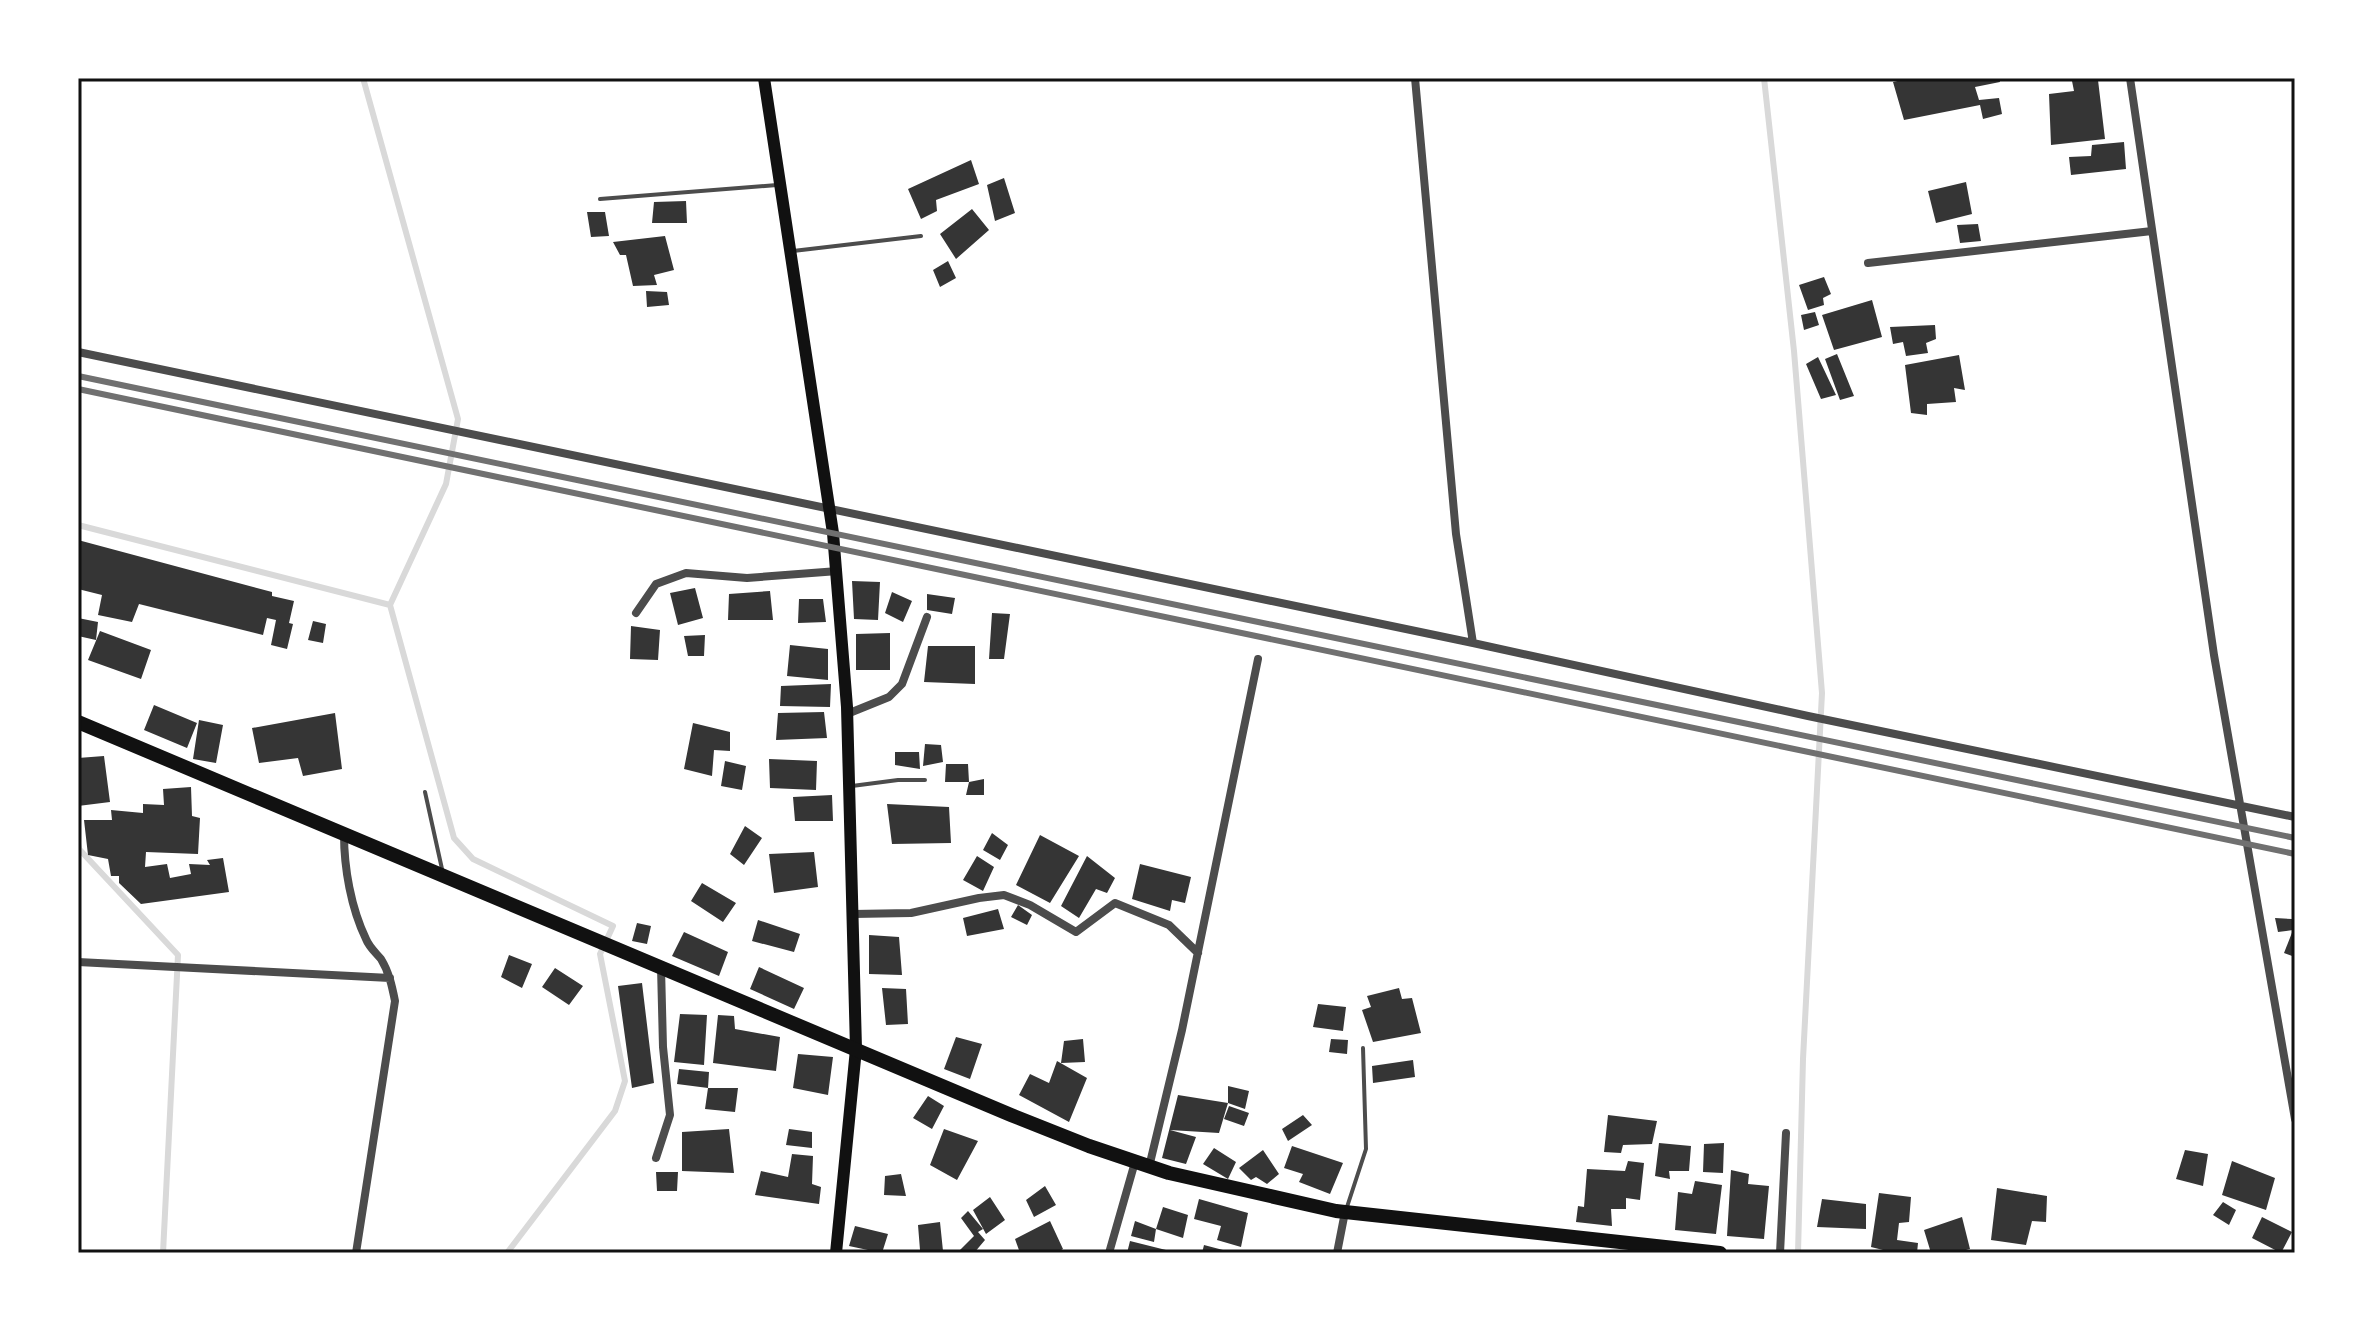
<svg xmlns="http://www.w3.org/2000/svg" width="2373" height="1331" font-family="'Roboto Condensed',sans-serif">
<style>
.lines{fill:none;stroke-linecap:round;stroke-linejoin:round}
.stream{stroke:#d9d9d9;stroke-width:6}
.building{fill:#353535}
.service{stroke:#4c4c4c;stroke-width:4}
.minor{stroke:#4c4c4c;stroke-width:8}
.secondary{stroke:#111;stroke-width:12}
.primary{stroke:#111;stroke-width:14}
.rail{stroke:#707070;stroke-width:6}
.neatline{fill:none;stroke:#111;stroke-width:3}
</style>
<rect width="100%" height="100%" fill="#fff"/>
<g class="lines">
<path class="stream" d="M363,78L458,419L446,484L390,605L454,838L473,859L613,926L600,954L625,1081L615,1111L507,1253
M1764,78L1794,351L1822,693L1803,1059L1798,1253
M78,525L390,605
M78,843L79,849L178,955L163,1253"/>
</g>
<path class="building" d="M1911,78H1999L2000,82L1975,87L1979,100L1999,98L2002,114L1983,119L1980,105L1904,120L1893,82Z
M2098,80L2105,139L2051,145L2049,94L2074,91L2072,81Z
M2124,142L2126,169L2071,175L2069,157L2091,156L2092,145Z
M971,160L979,184L936,200L937,211L921,219L908,189Z
M1004,178L1015,213L995,221L987,185Z
M1966,182L1972,214L1936,223L1928,191Z
M686,201L687,223H652L654,202Z
M972,209L989,230L956,259L940,234Z
M587,212H605L609,236L591,237Z
M1978,224L1981,241L1960,243L1957,225Z
M665,236L674,270L654,275L657,285L633,286L626,255H620L613,242Z
M948,261L956,278L940,287L933,270Z
M1824,277L1831,294L1823,298L1824,305L1808,310L1799,285Z
M646,291L667,292L669,305L647,307Z
M1872,300L1882,337L1834,350L1822,315Z
M1815,312L1819,325L1804,330L1801,315Z
M1935,325L1936,339L1926,343L1928,353L1906,356L1903,342L1893,344L1890,327Z
M1837,354L1854,396L1840,400L1825,359Z
M1959,355L1965,390L1954,388L1956,402L1927,404V415L1911,413L1905,365Z
M1818,357L1836,395L1821,399L1806,364Z
M78,540L272,592V596L294,601L289,623L293,624L287,649L271,645L276,620L267,618L263,635L139,604L132,622L98,615L102,595L78,589Z
M852,581L880,582L878,620L854,619Z
M695,588L703,618L678,625L670,593Z
M770,591L773,620H728L729,594Z
M892,592L912,601L903,622L885,613Z
M927,594L955,598L952,614L927,610Z
M799,599H823L826,622L798,623Z
M992,613L1010,614L1004,659H989Z
M78,618L98,622L96,640L78,636Z
M313,621L326,624L323,643L308,640Z
M631,626L660,630L658,660L630,659Z
M100,631L151,650L141,679L88,660Z
M890,633V670H856V634Z
M705,635L704,656H688L684,636Z
M790,645L828,649V680L787,676Z
M928,646H975V684L924,682Z
M831,684L830,707L780,706L781,686Z
M154,705L197,723L187,748L144,730Z
M824,712L827,738L776,740L778,713Z
M335,713L342,769L303,776L298,758L259,763L252,728Z
M199,720L223,725L216,763L193,759Z
M693,723L730,732V751L714,750L712,776L684,769Z
M925,744L941,745L943,762L923,766Z
M895,752H919L920,769L895,765Z
M104,756L110,802L78,806V758Z
M769,759L817,761L816,790L770,788Z
M725,761L746,766L742,790L721,786Z
M946,764H968L969,782H945Z
M984,779V795H966L969,782Z
M191,787L192,816L200,818L198,854L146,852L145,867L167,864L170,878L191,874L189,864L210,865L207,860L223,858L229,892L141,904L119,883V876H111L108,859L88,855L84,820H112L111,810L143,813V804L164,805L163,789Z
M832,795L833,821H795L793,797Z
M887,804L949,807L951,843L892,844Z
M745,826L762,838L744,865L730,854Z
M992,833L1008,845L1000,860L983,850Z
M1040,835L1079,856L1050,903L1016,885Z
M814,852L818,887L774,893L769,854Z
M977,856L994,867L983,891L963,880Z
M1087,856L1115,878L1107,893L1096,889L1079,918L1061,906Z
M1140,864L1191,877L1185,903L1172,900L1170,911L1132,899Z
M702,883L736,903L723,922L691,901Z
M1018,905L1032,915L1027,925L1011,917Z
M998,909L1004,929L967,936L963,918Z
M2275,918L2292,919L2293,930L2295,925V957L2284,953L2293,930L2278,932Z
M758,920L800,934L794,952L752,941Z
M637,923L651,926L647,944L632,941Z
M684,932L728,952L719,976L672,956Z
M869,935L899,937L902,975L869,974Z
M509,955L532,964L522,988L501,977Z
M759,967L804,988L794,1009L750,989Z
M555,968L583,986L569,1005L542,987Z
M642,983L654,1083L632,1088L618,986Z
M882,988L906,989L908,1024L886,1025Z
M1399,988L1402,999L1412,998L1421,1033L1373,1042L1362,1010L1371,1007L1367,996Z
M1318,1004L1346,1007L1343,1031L1313,1027Z
M680,1014L707,1015L704,1065L674,1062Z
M718,1015L734,1016L735,1029L780,1037L776,1071L713,1063Z
M956,1037L982,1044L970,1079L944,1069Z
M1083,1039L1085,1062L1061,1063L1064,1041Z
M1331,1039L1348,1040L1347,1054L1329,1052Z
M798,1054L833,1057L828,1095L793,1088Z
M1413,1060L1415,1077L1373,1083L1372,1066Z
M1057,1061L1087,1078L1069,1122L1019,1095L1030,1074L1049,1083Z
M679,1069L709,1072L708,1088L677,1084Z
M1228,1086L1249,1091L1245,1109L1228,1103Z
M708,1088H738L735,1112L705,1109Z
M1178,1095L1228,1103L1219,1133L1170,1130L1196,1137L1186,1164L1162,1158Z
M928,1096L944,1106L932,1129L913,1118Z
M1229,1106L1249,1113L1244,1126L1224,1119Z
M1303,1115L1312,1125L1288,1141L1282,1129Z
M1608,1115L1657,1121L1652,1144L1623,1145L1621,1153L1604,1152Z
M729,1129L734,1173L682,1171V1132Z
M789,1129L812,1132V1148L786,1145Z
M944,1129L978,1141L957,1180L930,1165Z
M1659,1143L1691,1146L1689,1171H1669L1670,1179L1655,1176Z
M1724,1143L1723,1173L1703,1172L1704,1144Z
M1292,1146L1343,1163L1330,1194L1299,1182L1303,1174L1284,1168Z
M1214,1148L1236,1162L1228,1179L1203,1164Z
M1263,1150L1279,1174L1267,1184L1256,1177L1251,1180L1239,1168Z
M2185,1150L2208,1154L2203,1186L2176,1179Z
M792,1154L813,1156L812,1184L821,1187L819,1204L755,1195L761,1171L788,1177Z
M1628,1161L1644,1163L1640,1200L1626,1198V1209H1611L1612,1226L1576,1222L1578,1206L1584,1207L1587,1169L1625,1171Z
M2232,1161L2275,1178L2266,1210L2222,1195Z
M1731,1170L1749,1174L1748,1184L1769,1186L1764,1239L1727,1236Z
M656,1172H678L677,1191H657Z
M901,1174L906,1196L884,1195L885,1176Z
M1695,1181L1722,1185L1716,1234L1675,1230L1678,1192L1692,1194Z
M1045,1186L1056,1205L1034,1217L1026,1200Z
M1997,1188L2047,1196L2046,1222L2032,1221L2026,1245L1991,1240Z
M1879,1193L1911,1197L1909,1222L1899,1223L1897,1240L1918,1243L1917,1253H1895L1871,1247Z
M990,1197L1005,1220L986,1234L973,1210Z
M1199,1199L1248,1213L1241,1247L1217,1240L1221,1226L1194,1219Z
M1822,1199L1866,1204V1229L1817,1227Z
M2223,1202L2236,1210L2229,1225L2213,1215Z
M1163,1207L1188,1215L1183,1238L1156,1229L1154,1242L1131,1236L1135,1221L1156,1229Z
M968,1211L983,1229L978,1232L985,1240L974,1253H957L974,1236L961,1218Z
M1962,1217L1970,1249L1954,1253H1931L1924,1230Z
M2262,1217L2292,1232L2281,1253L2252,1238Z
M1050,1221L1063,1249L1056,1253H1020L1015,1239Z
M940,1222L943,1251L920,1250L918,1225Z
M855,1226L888,1234L882,1253L849,1246Z
M1130,1241L1174,1252V1253H1127Z
M1204,1245L1223,1250L1222,1253H1202Z"/>
<g class="lines">
<path class="service" d="M600,199L777,185
M793,251L921,236
M852,786L898,780H925
M425,792L442,869
M1346,1210L1366,1149L1363,1048"/>
<path class="minor" d="M1415,78L1456,534L1473,643
M2130,78L2214,655L2295,1119
M1868,263L2152,231
M78,352L1473,643L1808,716L2295,817
M636,613L656,584L686,573L747,578L838,571
M847,714L889,697L902,684L927,617
M344,834C344,868 351,908 366,939C369,947 376,953 381,959C389,972 392,986 395,1001L356,1253
M853,914L911,913L979,898L1004,895L1030,905L1076,932L1115,903L1169,925L1198,953
M78,962L390,978
M656,1158L670,1115L663,1047L661,967
M1149,1167L1182,1030L1258,659
M1109,1253L1135,1162
M1337,1253L1345,1212
M1780,1253L1786,1133"/>
<path class="secondary" d="M764,78L833,533L847,707L856,1049L836,1253"/>
<path class="primary" d="M78,722L1011,1115L1089,1146L1169,1173L1336,1211L1720,1253"/>
<path class="rail" d="M78,376L2295,838
M78,389L2295,854"/>
</g>
<rect width="2373" height="1331" fill="none" stroke="#ffffff" stroke-width="160"/>
<rect x="80" y="80" width="2213" height="1171" class="neatline"/>
</svg>
